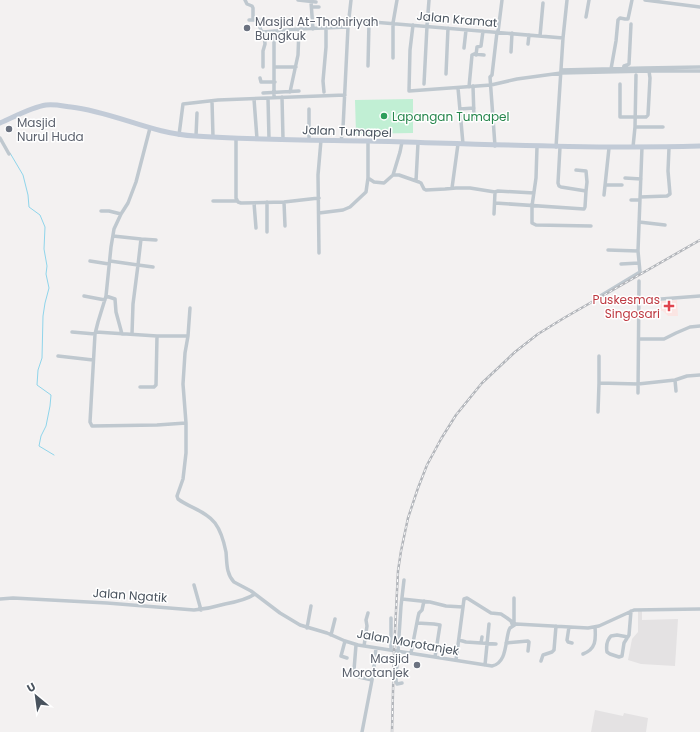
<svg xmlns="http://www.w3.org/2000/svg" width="700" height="732" font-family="Poppins,sans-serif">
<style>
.education{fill:#e4e2e3}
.medical{fill:#fbe5e3}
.green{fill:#c1efd4}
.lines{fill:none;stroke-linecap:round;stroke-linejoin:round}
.stream{stroke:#8fd5eb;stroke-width:1}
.street{stroke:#bfc8cf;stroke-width:3.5}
.secondary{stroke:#c2cbd7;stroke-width:5}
.rail-casing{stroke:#b3b6bb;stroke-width:2.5}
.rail{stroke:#fff;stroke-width:1;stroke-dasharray:3;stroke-linecap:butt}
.worship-dot{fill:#6b7280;stroke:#fff;stroke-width:1.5}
.leisure-dot{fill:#2e9e5b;stroke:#fff;stroke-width:1.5}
.health-dot{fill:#e0444e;stroke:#fff;stroke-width:1.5}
.labels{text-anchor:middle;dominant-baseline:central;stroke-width:3;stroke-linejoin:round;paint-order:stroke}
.street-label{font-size:12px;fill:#49535e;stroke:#fff}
.worship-label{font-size:12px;fill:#5b616d;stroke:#fff;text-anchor:start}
.leisure-label{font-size:12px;fill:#27864d;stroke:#fff;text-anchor:start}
.health-label{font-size:12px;fill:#be3a42;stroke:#fff;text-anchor:end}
</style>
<rect width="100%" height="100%" fill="#f3f1f1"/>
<path class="education" d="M638,610L642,611V620L678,619L675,666L641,664L628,660L632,639L638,632Z
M595,710L623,716L624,713L648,718L646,732H591Z"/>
<path class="medical" d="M677,300L678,316H668L663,311H661V301Z"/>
<path class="green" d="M413,99V133L356,134L355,100Z"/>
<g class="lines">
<path class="stream" d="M10,153L23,175L28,195L29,207L40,215L45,227L44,249L47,266L46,274L49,288L45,303L43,316L42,358L38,370L37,385L51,395L50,406L46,426L41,436L39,446L54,455"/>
<path class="street" d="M245,0L247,4L252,6L253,8V20H249
M298,0L316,2
M645,0L700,7
M311,2L313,29
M312,7H319
M586,17L589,0
M253,20H259C260,25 259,30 263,32L299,29L348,27
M349,20L563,38
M413,25L410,50L409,91L491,85L517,79L561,73L649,71H700
M274,31V98
M498,32L502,0
M540,36L543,3
M528,44L529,35
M464,48L466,30
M511,52L512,33
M476,55L477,47L481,46L483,31
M393,58V23L397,0
M368,66L369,22
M263,67V51L265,44L264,32
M275,67H296
M611,69L616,41L618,20L620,18L625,19H628L632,0
M561,70L644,68L700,67
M623,70L624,66L627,65L629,64L631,24
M446,74L448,28
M260,78L261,82H275
M424,84L427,26L429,0
M620,84V117H646L648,115L650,78L649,71
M473,86L474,118
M469,87L472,55L474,54L484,55
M458,88L463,144
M290,92L298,55L299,29
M324,92L323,81L326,47V28
M263,93L299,91
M282,97L283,139
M268,98L269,139
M254,99L257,139
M212,101L213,137
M460,109L474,108
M635,127H663
M150,128L136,182L128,203L121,214L114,229L111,247L106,296L98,322L95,334L90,422L92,426L157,425L186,423
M179,135L183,104L218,100L345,95
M196,136L197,113
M0,138L9,154
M236,138V198L238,202L241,203L284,202L319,198
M309,140V109
M341,141L343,128L348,27L351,0
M495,146L490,77L492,75L497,32
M537,147L536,178L532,206V223L536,225L591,226
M556,147L563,38L567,0
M633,147L635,127L636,75
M576,170L586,171L587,182L586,191
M393,175L400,152L402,142
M368,178L374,182L384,183L393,175H399L419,182L421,183L424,189L426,190L445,189L456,188H470L495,192L498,191L534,193
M625,178L641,179
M416,181L418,143
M605,185H622
M452,188L458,144
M604,195L609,148
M640,197L667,196L670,194L668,171L669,148
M631,200H640
M213,201H237
M267,202V232
M284,202L285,226
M254,203L256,228
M495,203L584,209L585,207L586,191L561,187L559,186L558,183L560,147
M101,211H109L121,214
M319,213L343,210L350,207L366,192L368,178V141
M494,214L495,192
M639,222L665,225
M113,236L141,239
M608,250L638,251
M319,253L318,175L321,140
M90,261L109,264
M110,261L138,265L133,304L132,334
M621,264L639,263
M153,267L138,265L141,239L156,240
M84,296L105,300
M106,296L115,299L116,312L122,334
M597,298L640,272L638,251L642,147
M661,299L700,296
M72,332L95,334
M96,332L157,336H188L185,353L183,384L186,423V453L183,479L177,496L178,499C190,508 206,511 215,523C221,531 224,542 226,552C227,562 226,574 234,582L251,591L280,613L300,625L327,633L345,641L358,645L492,666C507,663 505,642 509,630L510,628L516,624L588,628L599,626L634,610L700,609
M188,336L190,308
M639,339H664L676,333L690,327L700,326
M58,356L93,360
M675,380L676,391
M599,383V356
M140,387H154L156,385L157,336
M638,393L639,281
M598,412L599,383L638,384L675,380L687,376L700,375
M194,585L201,610
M0,599L13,598L107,603L194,610C205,609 215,607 225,604C236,602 246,600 255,594
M402,599L430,602L446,606L463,607L464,599L467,598L491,613L501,614L507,618L511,621L513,626
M417,623L434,624L440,625L435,657
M514,625V598
M569,627L567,640L568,642L572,643
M307,628L311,606
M331,635L335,619
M628,637L617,635L611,636C607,640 606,646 607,652L610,654L619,657L622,656L624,643L629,635L631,611
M459,640L466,642L496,644
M345,641L341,656L347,658
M481,643L482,637
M506,643L528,641L529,642L528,651
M356,645L354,670L359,672V677L372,680
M364,646L367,626L366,620L368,613
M391,650V618
M411,653L418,617L419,613L422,610L424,601
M583,654C596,649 596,640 595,627
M456,660L463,607
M541,661L543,655L552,652L554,650L556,626
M485,665L489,624
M402,683L397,684L396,681L401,606L404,580
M362,732L373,675L376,648"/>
<path class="secondary" d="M0,123C14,117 32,107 46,105C55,104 63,106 71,107C114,112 152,134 195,136C253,140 311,140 369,141C480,144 590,149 700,146"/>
<g class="rail-casing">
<path id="rail" d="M392,732L394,651L398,571L401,551L408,518L418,488L427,465L441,439L456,415L482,383L515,352L538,334L564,318L700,240"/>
</g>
<use href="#rail" class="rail"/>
</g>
<g class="worship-dot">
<circle cx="247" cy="28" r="4"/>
<circle cx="9" cy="129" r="4"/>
<circle cx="417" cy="665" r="4"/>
</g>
<circle class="leisure-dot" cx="384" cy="116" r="4"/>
<path class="health-dot" d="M667 300h4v4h4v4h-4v4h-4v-4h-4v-4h4z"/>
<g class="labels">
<g class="street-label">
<text transform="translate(457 19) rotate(5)">Jalan Kramat</text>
<text transform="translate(347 131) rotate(2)">Jalan Tumapel</text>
<text transform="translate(130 595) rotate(4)">Jalan Ngatik</text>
<text transform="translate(408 642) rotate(10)">Jalan Morotanjek</text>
</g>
<g class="worship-label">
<text x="255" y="21">Masjid At-Thohiriyah<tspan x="255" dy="14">Bungkuk</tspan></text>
<text x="17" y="122">Masjid<tspan x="17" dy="14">Nurul Huda</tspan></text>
<text x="409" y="658" text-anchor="end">Masjid<tspan x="409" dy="14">Morotanjek</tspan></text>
</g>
<g class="leisure-label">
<text x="392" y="116">Lapangan Tumapel</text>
</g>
<g class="health-label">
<text x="660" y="299">Puskesmas<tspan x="660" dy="14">Singosari</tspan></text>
</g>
</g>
<g transform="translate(36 696) rotate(331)" stroke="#ffffff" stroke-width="3" paint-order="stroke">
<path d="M0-3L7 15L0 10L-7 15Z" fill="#49535e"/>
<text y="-6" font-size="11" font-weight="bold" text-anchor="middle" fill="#49535e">U</text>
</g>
</svg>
